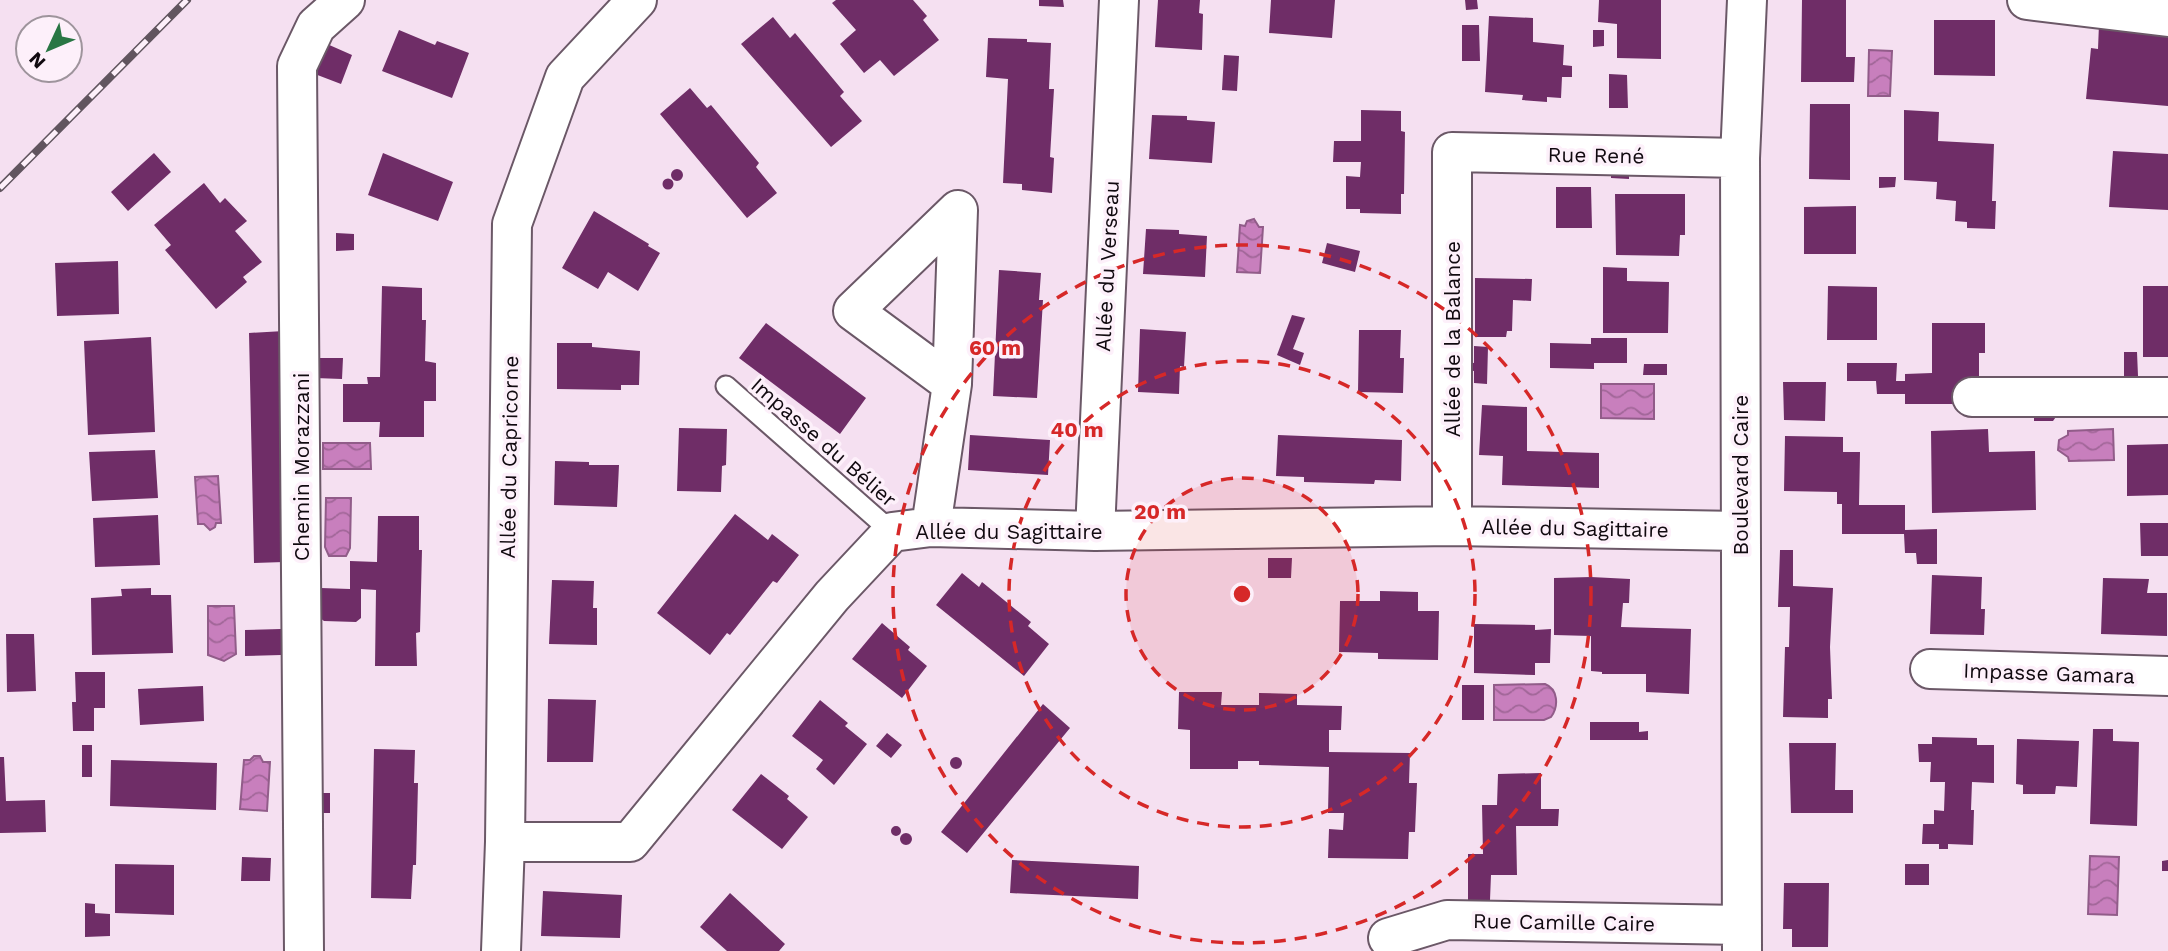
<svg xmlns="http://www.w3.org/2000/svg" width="2168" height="951" font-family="'Work Sans',sans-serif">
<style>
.water{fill:url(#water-waves);stroke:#915c89;stroke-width:2}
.building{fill:#6f2d67}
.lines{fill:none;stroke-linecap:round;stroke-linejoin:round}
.lane-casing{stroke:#6b5867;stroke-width:23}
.street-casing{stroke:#6b5867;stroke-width:42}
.lane{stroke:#fff;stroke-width:19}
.street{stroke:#fff;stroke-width:38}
.rail-casing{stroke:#61555f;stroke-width:8}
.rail{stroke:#fdf0fa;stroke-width:5;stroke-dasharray:16;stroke-linecap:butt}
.ring{fill:none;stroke:#d62828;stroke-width:3.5;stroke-dasharray:12 9}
.labels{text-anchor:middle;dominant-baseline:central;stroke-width:7;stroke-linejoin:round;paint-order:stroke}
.street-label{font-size:21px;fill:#10090f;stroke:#fdf0fa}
.centre{fill:#d62828;stroke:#fdf0fa;stroke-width:3.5}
.ring-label{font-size:21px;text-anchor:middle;font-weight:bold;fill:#d62828;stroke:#fdf0fa;stroke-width:7;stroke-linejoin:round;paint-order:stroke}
</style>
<defs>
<pattern id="water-waves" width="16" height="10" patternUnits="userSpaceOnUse" patternTransform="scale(1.75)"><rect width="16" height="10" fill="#c87fbd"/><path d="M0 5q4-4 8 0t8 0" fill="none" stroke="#a16698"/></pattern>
</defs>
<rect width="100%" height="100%" fill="#f5e0f1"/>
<path class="water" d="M1869,50L1892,51L1890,96H1868Z
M1254,219L1259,227H1263L1260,273L1237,272L1240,225L1245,226L1247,221Z
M1601,384H1654V419L1601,418Z
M2113,429L2114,460L2069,461L2068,457L2058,450L2059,440L2068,435V431Z
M323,443H370L371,469H323Z
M218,476L221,523H216L215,527L210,530L204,524H198L195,477Z
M326,498H351L350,548L346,556H329L325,547Z
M208,606H234L236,654L224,661L208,655Z
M1545,684C1558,689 1559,706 1551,717L1544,720H1494V685Z
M254,756H260L263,762H270L267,811L240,809L244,760H250Z
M2090,856L2119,857L2117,915L2088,914Z"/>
<path class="building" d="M836,0H913L927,16L923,20L939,40L894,76L880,60L864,73L840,44L856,30L832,3Z
M1039,0H1063L1064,7L1039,6Z
M1158,0H1200L1199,13L1203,14L1202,50L1155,47Z
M1271,0H1335L1332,38L1269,33Z
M1465,0H1477L1478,9L1466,10Z
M1599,0H1661V59L1617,58V24L1598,22Z
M1802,0H1846V57H1855L1854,82H1801Z
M1489,16L1533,18V42L1564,45L1563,65L1572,66V77H1562L1561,98L1547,97V102L1522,100L1523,95L1485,92Z
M773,17L790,38L795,33L844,92L840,96L862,121L831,147L741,44Z
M1934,20H1995V76L1934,75Z
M2099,24L2168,29V106L2086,99L2091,48L2098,49Z
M1462,25H1479L1480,61H1462Z
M399,30L435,45L437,41L469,53L452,98L382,71Z
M1593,30H1604V46L1593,47Z
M988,38L1027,39V42L1051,43L1049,89H1054L1050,157L1054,158L1052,193L1022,190V184L1003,183L1008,79L986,77Z
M318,40L352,55L341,84L307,71Z
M1224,55L1239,56L1237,91L1222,90Z
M1609,74L1627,75L1628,108H1609Z
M690,88L707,108L711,105L759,163L756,167L777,193L747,218L660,114Z
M1810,104H1850V180L1809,179Z
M1361,110L1401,111V131L1405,132L1404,194H1401V214L1360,213V209H1346V176L1360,177L1361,162H1333L1334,141H1361Z
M1904,110L1939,112L1938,141L1994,144L1992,201H1996L1995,229L1967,228V222L1955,221L1956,201L1936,199L1937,182L1904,180Z
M1152,115L1187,116V120L1215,122L1212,163L1149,159Z
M2113,151L2168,154V210L2109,207Z
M154,153L171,172L128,211L111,192Z
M383,153L453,182L438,221L368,195Z
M1611,166H1629V179L1611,178Z
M671 175a6 6 0 1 1 12 0a6 6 0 1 1-12 0Z
M1879,177H1896L1895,187L1879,188Z
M662.5 184a5.5 5.5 0 1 1 11 0a5.5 5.5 0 1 1-11 0Z
M204,183L220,203L225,198L247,221L235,231L262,262L243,277L247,282L216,309L165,250L171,245L154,225Z
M1556,187H1591L1592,228H1556Z
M1615,194H1685V235H1680L1679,256L1616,255Z
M1856,206V254H1804V207Z
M594,211L649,244L648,246L660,253L638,291L608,272L598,289L562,268Z
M1146,229L1179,230V234L1207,236L1205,277L1143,274Z
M336,233L354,234V250L336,251Z
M1327,243L1360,251L1355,272L1322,263Z
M118,261L119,314L57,316L55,263Z
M1603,267L1627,268V281L1669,282L1668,333H1603Z
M999,270L1041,273L1039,300H1043L1037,398L993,396Z
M1475,278L1532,279L1531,301L1513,300L1512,331H1507L1506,337H1475Z
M382,286L422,288V320H426L425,361L436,363V401H424V437H379L380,422H343V384H368L367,377H380Z
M1828,286L1877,287V340H1827Z
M2143,286H2168V357H2143Z
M1292,315L1305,318L1293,349L1304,353L1300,365L1277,355Z
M766,323L866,398L840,434L739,358Z
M1932,323H1985V353H1979V381L1962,404H1905V394H1877L1876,381H1847V363H1897L1896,381H1905V374L1932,373Z
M1140,329L1186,332L1184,367L1180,366L1179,394L1138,392Z
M1359,330H1401L1400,358H1404L1403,393L1358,392Z
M284,331V562L254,563L249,333Z
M151,337L155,432L88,435L84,341Z
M1591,338H1627V363H1594V369L1550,368V343L1591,344Z
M557,343H592V347L640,351L639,385H621V390L557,389Z
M1474,346L1488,347L1487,384L1474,383V371L1467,370L1468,362L1474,363Z
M2124,352H2137L2138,376H2124Z
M315,358H343L342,379L315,378Z
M1644,364H1667V375H1643Z
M1783,382H1826L1825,421L1784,420Z
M1482,405L1527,407V451L1599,453V488L1502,485L1503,456L1479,455Z
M2034,407H2063L2053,421H2034Z
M679,428L727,429L726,465L722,466L721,492L677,491Z
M1988,429L1989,452L2035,451L2036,510L1932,513L1931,431Z
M970,435L1050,440L1048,475L968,470Z
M1278,435L1402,440L1401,481L1375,480L1374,484L1304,482V477L1276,476Z
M1785,436L1843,437V452H1860L1859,505H1905V530L1937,529V564H1917L1916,553H1905L1904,534H1842V504H1837V492L1784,491Z
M2168,444V495L2127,496V445Z
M155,450L158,498L92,501L89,452Z
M555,461L589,462V465H619L617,507L554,505Z
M735,514L768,540L772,534L799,555L777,583L773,581L730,635L727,633L710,655L657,613Z
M158,515L160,565L95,567L93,518Z
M378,516H419V550H422L420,632L416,633L417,666H375L376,590L361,589V618L356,622L324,621L320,618L321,588L350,589V561L377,562Z
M2140,523H2168V556H2141Z
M1780,550H1793V586L1833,588L1830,647L1832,699H1828V718L1783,717L1785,647H1789L1790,607H1778Z
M1268,558H1292L1291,578H1268Z
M962,573L979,587L982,582L1031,622L1028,626L1049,644L1024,676L936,605Z
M1932,575L1982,577L1981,609H1985L1984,635L1930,634Z
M1591,577L1630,579L1629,603H1623L1621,627L1691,629L1689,694L1646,692V674H1602V672L1591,671V636L1554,635V578Z
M2103,578L2149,579L2147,593H2167V636L2101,634Z
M552,580L594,581L593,608H597V645L549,644Z
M151,588V595H171L173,653L92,655L91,598L122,596L121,589Z
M1380,591L1418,592V611H1439L1438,660L1378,659V653L1339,652L1340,601H1380Z
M882,623L910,647L908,650L927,666L902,698L852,659Z
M1474,624L1535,625V630L1551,629L1550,663H1535V675L1474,673Z
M281,629V655L245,656V630Z
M6,634H34L36,691L7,692Z
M75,672H105V708H94V731H73L72,702H76Z
M1462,685H1484V720H1462Z
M203,686L204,721L140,725L138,689Z
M1179,692H1222L1221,705H1259V693L1297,694V705L1342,706L1341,730H1329V752L1410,753L1409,783H1417L1415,832H1409L1408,859L1328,858L1329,829L1343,830L1344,813H1328L1329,767L1259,765V761H1238V769H1190V730L1178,729Z
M548,699L596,700L593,762H547Z
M820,700L848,723L845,726L867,744L834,785L816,769L823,760L792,736Z
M1043,704L1070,728L967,853L941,832Z
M1590,722H1639V732L1648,731V740H1590Z
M2093,729H2113V741L2139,742L2137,826L2090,824Z
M887,733L902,745L891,758L876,746Z
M1932,737L1977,738V745H1994V783L1972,782L1971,810H1974L1973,845L1948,844V849H1939V844H1922L1923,824H1934V810L1944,811L1945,782H1930L1931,762H1919L1918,744H1932Z
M2017,739L2079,741L2077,787L2056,786L2055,794H2023V785L2016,784Z
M1789,743H1836L1835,790H1853V813H1791Z
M82,745H92V777H82Z
M374,749L415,750L414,783H418L416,865H413L411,899L371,898Z
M950 763a6 6 0 1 1 12 0a6 6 0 1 1-12 0Z
M0,757H4L6,801L45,800L46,832L0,833Z
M111,760L217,763L216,810L110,806Z
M1541,773V809H1559L1558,826H1516L1517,875H1491L1490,900H1468V854H1483L1482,805H1497L1498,774Z
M761,774L789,796L787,799L808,817L782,849L732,810Z
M318,793H330V813H318Z
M891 831a5 5 0 1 1 10 0a5 5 0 1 1-10 0Z
M900 839a6 6 0 1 1 12 0a6 6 0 1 1-12 0Z
M242,857L271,858L270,881H241Z
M1012,860L1139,866L1138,899L1010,893Z
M2168,860V871H2162V861Z
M115,864L174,865V915L115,913Z
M1905,864H1929V885H1905Z
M1784,883H1829L1828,947H1792V929H1783Z
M543,891L622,895L620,938L541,936Z
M730,893L785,944L779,951H727L700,927Z
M85,903L95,904V913L110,914V936L85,937Z"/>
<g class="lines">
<g class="lane-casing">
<path id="lane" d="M726,386L892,532"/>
</g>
<g class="street-casing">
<path id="street" d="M2027,0L2168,17
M1972,397H2168
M1452,526V152L1740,158
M931,527L952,384L958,210L853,311L952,384
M1095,531L1119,0
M1930,669L2168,676
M505,842H630L832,596L892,532L931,527L1095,531L1452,526L1740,531
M1388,938L1447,920L1742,925
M304,951L297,66L316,26L345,0
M501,951L505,842L512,224L565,77L637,0
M1742,951L1740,158L1747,0"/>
</g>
<use href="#lane" class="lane"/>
<use href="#street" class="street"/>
<g class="rail-casing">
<path id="rail" d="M0,188L187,0"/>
</g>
<use href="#rail" class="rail"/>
</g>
<circle cx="1242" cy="594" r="116" fill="#d62828" fill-opacity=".12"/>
<g class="ring">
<circle cx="1242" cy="594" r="116"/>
<circle cx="1242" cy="594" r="233"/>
<circle cx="1242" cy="594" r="349"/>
</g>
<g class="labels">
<g class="street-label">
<text transform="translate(1596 155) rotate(1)">Rue René</text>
<text transform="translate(1107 266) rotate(-87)">Allée du Verseau</text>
<text transform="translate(1452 339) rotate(-90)">Allée de la Balance</text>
<text transform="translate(824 442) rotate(41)">Impasse du Bélier</text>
<text transform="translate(509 457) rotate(-89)">Allée du Capricorne</text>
<text transform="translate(301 467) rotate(-90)">Chemin Morazzani</text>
<text transform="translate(1740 475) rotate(-90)">Boulevard Caire</text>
<text transform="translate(1575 528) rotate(1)">Allée du Sagittaire</text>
<text x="1009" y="531">Allée du Sagittaire</text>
<text transform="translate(2049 673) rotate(2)">Impasse Gamara</text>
<text transform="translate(1564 922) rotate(1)">Rue Camille Caire</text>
</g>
</g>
<circle cx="1242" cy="594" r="10" class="centre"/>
<g class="ring-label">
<text x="995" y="355">60 m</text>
<text x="1077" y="437">40 m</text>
<text x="1160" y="519">20 m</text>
</g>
<g transform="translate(49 49) rotate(226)"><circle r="33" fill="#fdf0fa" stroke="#9e949c" stroke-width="2"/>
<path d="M0-5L12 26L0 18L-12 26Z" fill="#297644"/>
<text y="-10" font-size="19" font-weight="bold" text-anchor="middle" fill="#10090f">N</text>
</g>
</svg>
